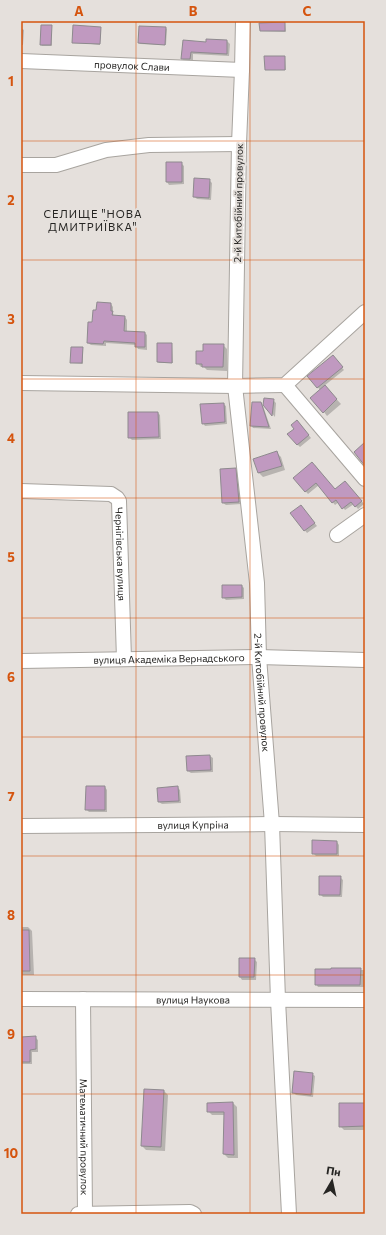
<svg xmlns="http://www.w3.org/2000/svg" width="386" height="1235" font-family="Commissioner,sans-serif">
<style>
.shadow{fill:#0003}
.building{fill:#c099c0;stroke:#8e8a8e}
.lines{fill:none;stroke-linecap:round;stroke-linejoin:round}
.minor-casing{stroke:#a8a49f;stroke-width:16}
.minor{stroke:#fff;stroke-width:14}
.grid{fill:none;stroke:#d5540e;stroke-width:1;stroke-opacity:0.55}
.labels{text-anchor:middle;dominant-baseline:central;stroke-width:4;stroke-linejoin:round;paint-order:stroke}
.street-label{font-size:10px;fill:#262523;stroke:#e5e0dc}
.neighbourhood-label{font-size:11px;letter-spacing:1px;fill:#262523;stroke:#e5e0dc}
.neatline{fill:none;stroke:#d5540e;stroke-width:1.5}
.grid-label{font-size:13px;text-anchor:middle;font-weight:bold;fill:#d5540e}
</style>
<rect width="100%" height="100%" fill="#e5e0dc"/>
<path class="shadow" d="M285,23L286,32L261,31Z
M51,26L52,46H42L41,45Z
M140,27L166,28L167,29L166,45L140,44L139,43Z
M21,28L24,30L23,45H21Z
M100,28L101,29L100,45L73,42Z
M183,41L206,43L227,41L230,44L229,56L193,54V62L185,61L182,59Z
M285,57L286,70L266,69Z
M181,163L184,166V184L169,185L167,182Z
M209,180L212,183L211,200L197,199L194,196Z
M111,304L113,307V313L114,317H125L127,320V332L145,333L147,335V350L138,349L136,345L106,343V346L91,345L88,343L97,311Z
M172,344L173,363H159L158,362Z
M223,345L227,349V371L207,370L204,367H201L197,363Z
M83,348V364L72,363L71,362Z
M334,359L344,370L324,386L341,404L327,416L324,412L320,390L309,376Z
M273,400L276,403L275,417L264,404Z
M261,403L263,406L271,429L253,428L251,425Z
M223,404L226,406L227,424L205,426L203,423Z
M158,413L160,415L161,439L132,440L129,437Z
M300,424L311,438L300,447L297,444Z
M277,453L281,457L285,470L263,477L259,473L254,460Z
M315,465L335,490L347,484L364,504L358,509L354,504L345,510L339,502L335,505L319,485L308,494L294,478Z
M235,469L238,471L241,504L226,505L223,503Z
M303,509L317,526L307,533L291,513Z
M242,586L244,588V599L226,600L223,597Z
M210,756L213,758V772L191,773L188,771Z
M105,787L107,790V812H89L86,809Z
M177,787L180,790L181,803L162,804L159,802Z
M337,842L339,845V856H316L313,853Z
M340,877L343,880L342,897H323L320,894Z
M21,927H28L32,931L34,975H21Z
M240,959H254L257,962L256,980H242L240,977Z
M361,970H365V987H318L316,984Z
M35,1037L38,1040V1052H32V1064H21V1051Z
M312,1074L315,1076L313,1097L296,1095L293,1092Z
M164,1091L168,1095L165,1151L146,1150L142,1146Z
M233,1103L237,1107L238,1158H228L224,1154L225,1115H212L208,1111Z
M365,1104V1130H344L340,1126Z"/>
<path class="building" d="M285,22V31H260L259,23Z
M41,25H52L51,45H40Z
M73,25L101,27L100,44L72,43Z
M139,26L166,27L165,45L138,43Z
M206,39L227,40V54L191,52L190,59H181L183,40L206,42Z
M264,56H285V70H265Z
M166,162H182V182H166Z
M194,178L210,179L209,198L193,197Z
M97,302L111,303V311H113L112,315L125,316L124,331L145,332V347H135V343L104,341L103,344L87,343L88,322H92L93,310H96Z
M157,343H172V363L157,362Z
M203,344H224L223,367H202V364H196V351H203Z
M71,347H83L82,363H70Z
M333,355L343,367L317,388L307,376Z
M325,385L337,399L323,413L310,398Z
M264,398L274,399L272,416L263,405Z
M252,402H261L269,427L250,426Z
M224,403L225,422L202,424L200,404Z
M128,412H158L159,437L128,438Z
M297,420L309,435L297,445L287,434L294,429L291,425Z
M365,442V466L354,452Z
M277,451L282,466L258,473L253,459Z
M312,462L335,489L345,481L362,501L355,507L351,502L342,509L336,500L332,503L316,483L305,492L293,478Z
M236,468L239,502L222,503L220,469Z
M301,505L315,523L304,531L290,513Z
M222,585H242V597L222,598Z
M210,755L211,770L187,771L186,756Z
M86,786H105V810H85Z
M178,786L179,801L158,802L157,788Z
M312,840L337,841V854H312Z
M319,876H341L340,895H319Z
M21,930H29L30,971H21Z
M239,958H255L254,977H239Z
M331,968H361L360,985H315V969H331Z
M36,1036V1049L30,1050V1062H21V1037Z
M294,1071L313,1073L311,1095L292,1093Z
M144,1089L164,1090L161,1147L141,1146Z
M233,1102L234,1155L223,1154L224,1112H207V1103Z
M339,1103H365V1126L339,1127Z"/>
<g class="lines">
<g class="minor-casing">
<g id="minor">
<path id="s1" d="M243,21L242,70L239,144L235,386L257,583L259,657L272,824L278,1000L289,1214"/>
<path id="s2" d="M21,61L242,70"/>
<path d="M21,165H56L106,150L149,145L239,144"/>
<path d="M21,383L235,386L285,385L365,312"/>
<path d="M285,385L365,479"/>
<path id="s3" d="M21,491L111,494L117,498L119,501L124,659"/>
<path d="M337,535L365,515"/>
<path id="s4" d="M21,661L259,657L365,660"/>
<path id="s5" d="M21,826L272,824L365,825"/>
<path id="s6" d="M21,999L365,1000"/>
<path id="s7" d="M83,999L85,1213"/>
<path d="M78,1214L190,1212L194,1214"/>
</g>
</g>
<use href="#minor" class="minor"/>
</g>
<path class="grid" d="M136,21V1214M250,21V1214M21,141H365M21,260H365M21,379H365M21,498H365M21,618H365M21,737H365M21,856H365M21,975H365M21,1094H365"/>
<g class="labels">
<g class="street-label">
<text stroke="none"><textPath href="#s2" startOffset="111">провулок Слави</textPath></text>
<text transform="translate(238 203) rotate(-89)">2-й Китобійний провулок</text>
<text stroke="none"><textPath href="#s3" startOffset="154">Чернігівська вулиця</textPath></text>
<text stroke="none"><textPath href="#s4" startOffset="148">вулиця Академіка Вернадського</textPath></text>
<text stroke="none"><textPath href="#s1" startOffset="673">2-й Китобійний провулок</textPath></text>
<text stroke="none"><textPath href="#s5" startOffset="172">вулиця Купріна</textPath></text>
<text stroke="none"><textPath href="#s6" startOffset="172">вулиця Наукова</textPath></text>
<text stroke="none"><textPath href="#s7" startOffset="138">Математичний провулок</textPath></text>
</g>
<g class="neighbourhood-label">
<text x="93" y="213">СЕЛИЩЕ "НОВА<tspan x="93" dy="13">ДМИТРИЇВКА"</tspan></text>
</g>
</g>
<rect width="386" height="1235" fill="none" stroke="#e5e0dc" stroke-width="44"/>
<g transform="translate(332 1181) rotate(9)" stroke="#e5e0dc" stroke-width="3" paint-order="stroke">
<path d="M0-3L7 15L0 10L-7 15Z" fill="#262523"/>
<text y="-6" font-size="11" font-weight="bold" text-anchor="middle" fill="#262523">Пн</text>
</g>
<rect x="22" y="22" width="342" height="1191" class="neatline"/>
<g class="grid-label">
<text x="79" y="16">A</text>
<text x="193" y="16">B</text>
<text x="307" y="16">C</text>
<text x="11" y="86">1</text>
<text x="11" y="205">2</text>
<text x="11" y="324">3</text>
<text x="11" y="443">4</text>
<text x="11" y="562">5</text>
<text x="11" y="682">6</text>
<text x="11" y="801">7</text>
<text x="11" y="920">8</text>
<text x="11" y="1039">9</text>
<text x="11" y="1158">10</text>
</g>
</svg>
